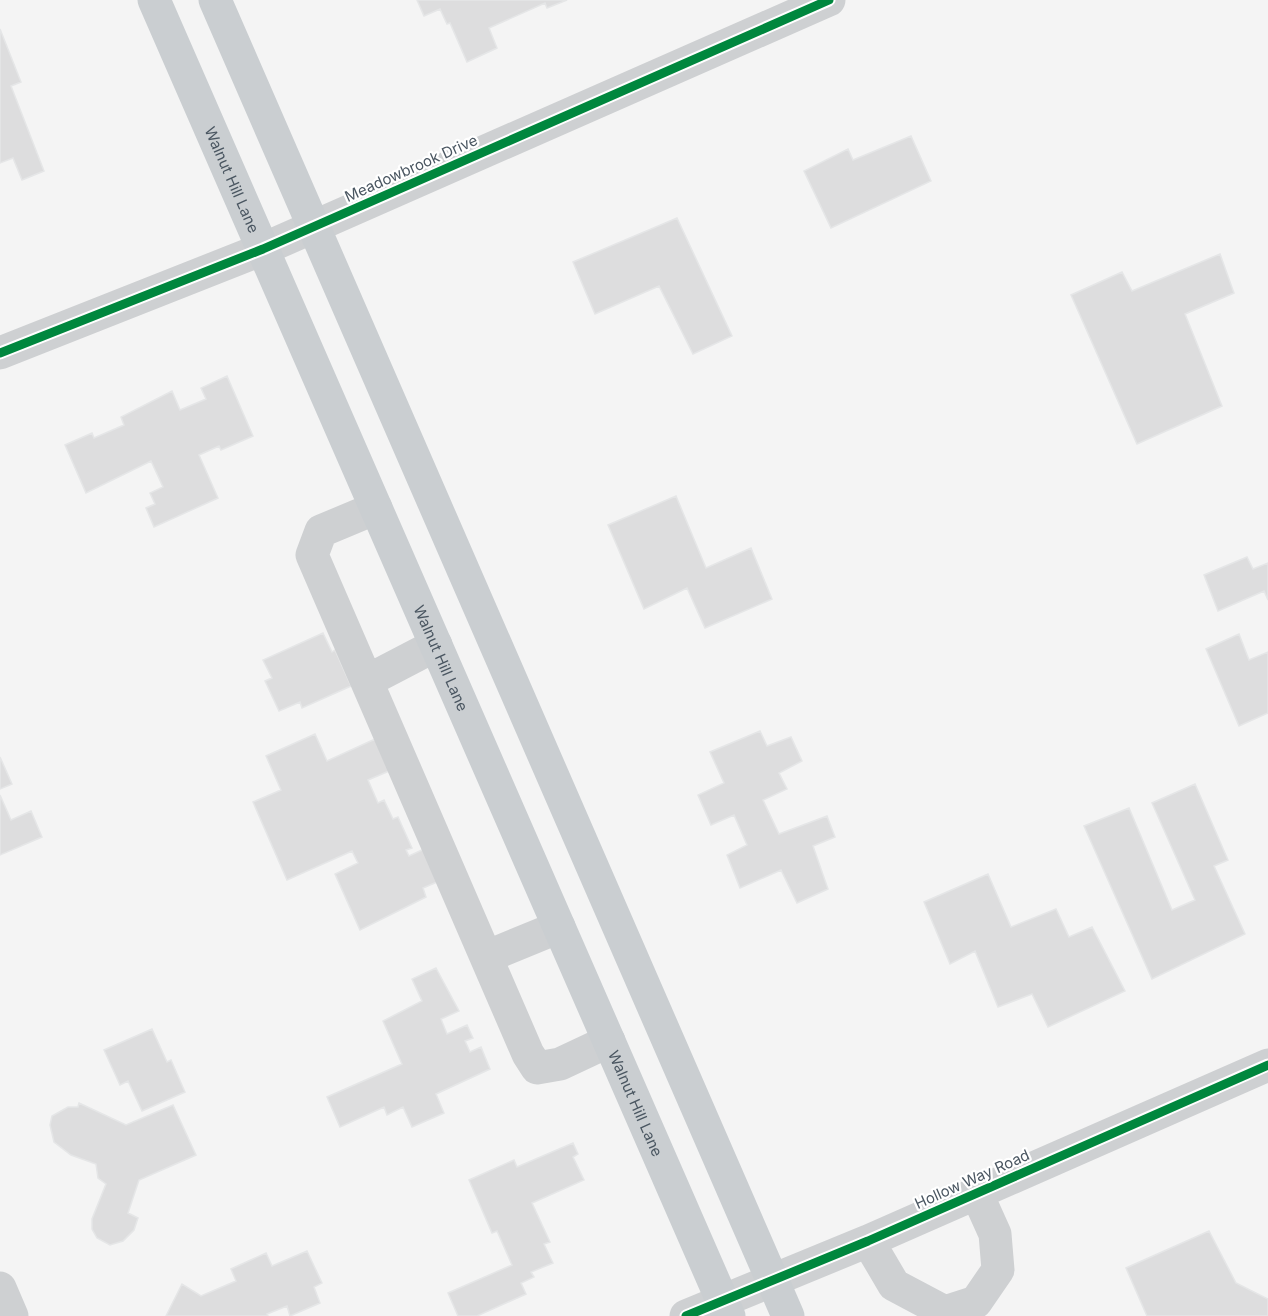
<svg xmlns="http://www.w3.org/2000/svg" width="1268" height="1316" font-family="Inter,sans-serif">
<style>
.building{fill:#ddddde;stroke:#e5e6e7;stroke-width:1.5}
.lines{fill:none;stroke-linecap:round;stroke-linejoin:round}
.minor{stroke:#ced0d2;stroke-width:33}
.major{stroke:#caced1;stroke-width:33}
.cycleway-casing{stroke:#fff;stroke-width:13}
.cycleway{stroke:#00873e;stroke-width:9}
.labels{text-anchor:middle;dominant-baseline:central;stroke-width:4.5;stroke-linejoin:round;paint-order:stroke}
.street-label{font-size:15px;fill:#4a5661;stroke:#fff}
</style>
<rect width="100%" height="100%" fill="#f4f4f4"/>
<path class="building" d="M417,0H567L547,8L545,3L489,28L497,48L467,62L450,23L447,24L440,9L424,16Z
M0,29L21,82L11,86L44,171L22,180L13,158L0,163Z
M911,136L931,181L831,228L804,171L848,149L853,160Z
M677,218L732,336L693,354L659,286L595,314L573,262Z
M1220,254L1234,293L1185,314L1222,406L1137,444L1071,295L1122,272L1132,291Z
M227,376L253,436L221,450L219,446L199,455L218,498L154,527L146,508L155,504L150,493L163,487L151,461L86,493L65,445L92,433L94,438L124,425L121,417L172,391L180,410L206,399L201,388Z
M676,496L706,568L751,548L772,599L705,628L687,588L644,609L608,525Z
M1247,557L1253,569L1268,563V600L1264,591L1218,611L1204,575Z
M323,633L332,652L335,650L351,686L302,708L300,702L279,711L265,681L272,678L263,660Z
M1239,634L1249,660L1268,652V713L1239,726L1206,649Z
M760,731L767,746L791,737L802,761L779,773L787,789L763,800L779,834L827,816L835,837L813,846L828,889L797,903L781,870L740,888L727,855L747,845L734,815L711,825L698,795L724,783L710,752Z
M315,734L327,761L375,739L389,771L368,780L378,803L384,800L393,819L398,817L412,848L406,850L409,856L424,849L437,882L423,888L426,897L360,930L335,874L358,863L352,851L287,880L253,802L281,790L266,756Z
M0,757L12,784L0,789Z
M1195,784L1228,860L1214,866L1245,934L1152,979L1084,826L1129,808L1172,910L1195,900L1152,803Z
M0,795L11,820L31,811L42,837L0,855Z
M988,874L1011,927L1056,909L1069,937L1092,927L1125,991L1048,1027L1032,994L998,1007L975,951L950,964L924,902Z
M436,968L459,1011L441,1019L447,1034L467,1025L473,1038L465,1041L470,1052L481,1047L490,1069L436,1094L444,1113L412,1127L403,1107L387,1115L384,1107L340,1127L327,1097L402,1064L383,1021L422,1001L412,979Z
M152,1029L167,1062L171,1060L185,1092L142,1111L128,1081L120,1085L104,1050Z
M79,1103L126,1125L173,1105L196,1155L139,1180L128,1213L138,1218L134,1230L123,1241L110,1245L97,1238L92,1229V1219L106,1184L98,1178L96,1164L71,1155L54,1142L50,1125L52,1116L68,1107H78Z
M573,1143L578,1154L573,1157L584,1180L532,1203L550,1242L544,1244L553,1263L531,1272L534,1277L521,1283L526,1294L477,1316H458L448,1293L512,1265L497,1231L492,1233L469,1180L514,1160L517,1167Z
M1209,1231L1236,1283L1268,1299V1316H1147L1126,1268Z
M307,1251L322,1283L314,1287L320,1303L290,1316L287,1306L267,1314L268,1316H166L182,1284L201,1296L236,1281L231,1269L266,1253L272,1266Z"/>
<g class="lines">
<path class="minor" d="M0,353L263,249L829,0
M376,508L321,531L312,555L528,1054L537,1068L560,1064L609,1041
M367,681L436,645
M486,957L559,927
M868,1241L894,1285L945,1312L976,1302L998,1270L995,1234L977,1194
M0,1288L12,1316
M686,1316L868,1241L1268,1065"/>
<g class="major">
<path id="s1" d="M154,0L729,1316"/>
<path d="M215,0L788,1316"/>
</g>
<g class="cycleway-casing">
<path id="cycleway" d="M0,353L263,249L829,0
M686,1316L868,1241L1268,1065"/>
</g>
<use href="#cycleway" class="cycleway"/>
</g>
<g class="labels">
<g class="street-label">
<text transform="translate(411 168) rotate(-24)">Meadowbrook Drive</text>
<text stroke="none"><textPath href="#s1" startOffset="196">Walnut Hill Lane</textPath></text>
<text stroke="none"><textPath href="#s1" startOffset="718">Walnut Hill Lane</textPath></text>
<text stroke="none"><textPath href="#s1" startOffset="1204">Walnut Hill Lane</textPath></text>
<text transform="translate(972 1179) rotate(-24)">Hollow Way Road</text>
</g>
</g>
</svg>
